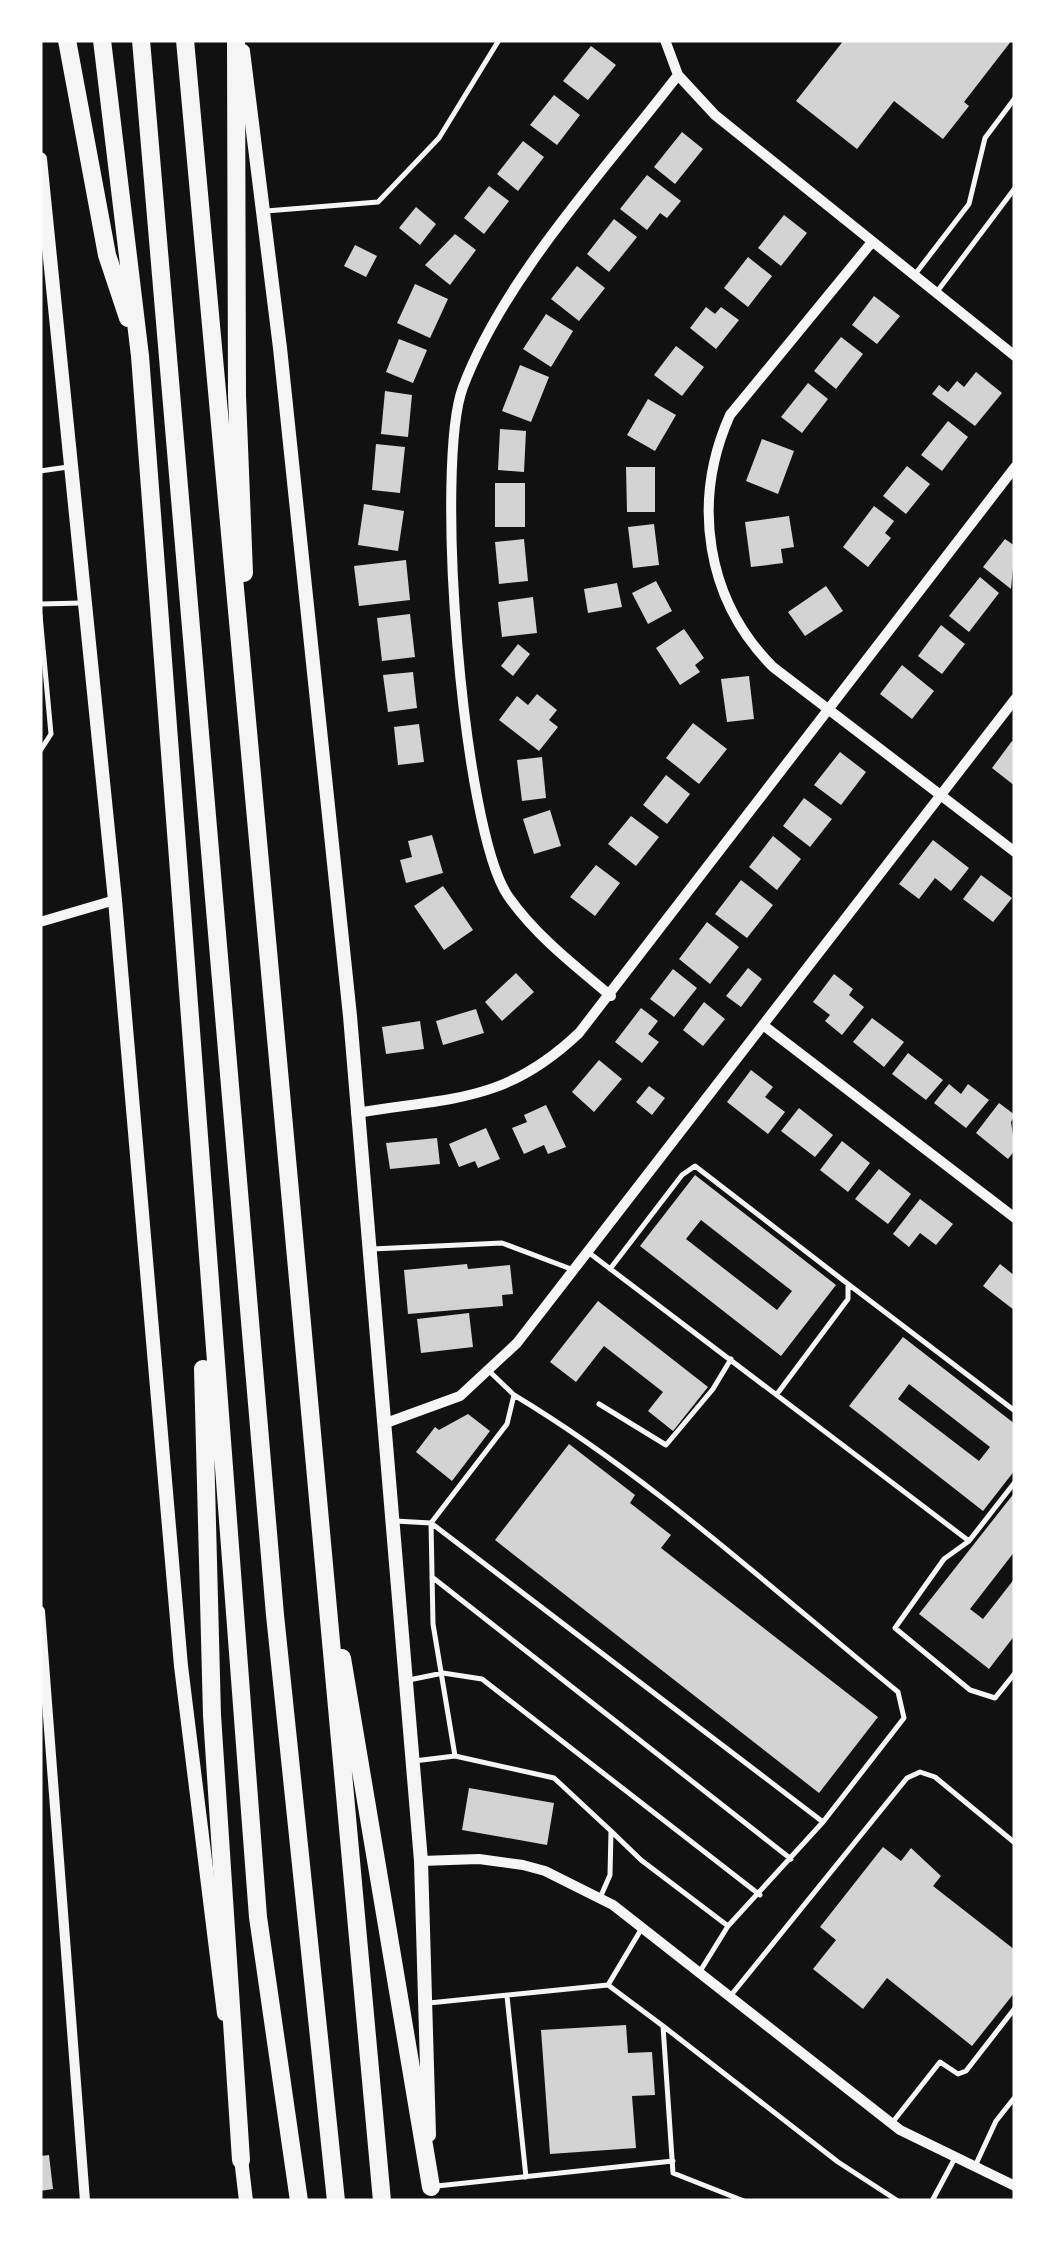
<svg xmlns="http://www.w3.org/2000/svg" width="1055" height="2241" font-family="Lato,sans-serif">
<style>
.building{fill:#d3d3d3;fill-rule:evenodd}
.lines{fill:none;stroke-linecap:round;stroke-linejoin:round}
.service{stroke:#f5f5f5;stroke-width:5}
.minor{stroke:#f5f5f5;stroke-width:10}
.secondary{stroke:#f5f5f5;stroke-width:14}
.motorway{stroke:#f5f5f5;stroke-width:18}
</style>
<rect width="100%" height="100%" fill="#111"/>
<path class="building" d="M844,40H1012L964,102L969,106L943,139L894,101L857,149L796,101Z
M591,46L616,65L588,100L563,81Z
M554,95L580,115L557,145L530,125Z
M682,132L703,149L675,184L654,167Z
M523,141L544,157L518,191L497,174Z
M647,175L681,201L667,218L660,213L647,230L620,209Z
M489,186L509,201L484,234L464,218Z
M416,207L436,224L420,245L399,228Z
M784,215L807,233L781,266L758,248Z
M614,219L637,237L609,272L587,254Z
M455,234L476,250L450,285L425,265Z
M355,245L377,256L366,277L344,266Z
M748,257L772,276L748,307L724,288Z
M577,266L605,288L579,321L551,299Z
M415,284L448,299L430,338L397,323Z
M874,296L900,316L877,344L852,325Z
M706,307L715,314L721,307L739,320L716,349L690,328Z
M546,314L573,331L551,367L523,349Z
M841,337L863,354L836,389L814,371Z
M399,339L427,350L413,383L386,372Z
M676,346L704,367L682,396L654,375Z
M520,365L549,377L531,422L502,411Z
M976,372L1002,393L975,426L932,394L939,385L948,392L957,381L964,387Z
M808,383L828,399L802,433L781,417Z
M385,391L412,395L408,437L381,434Z
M648,399L676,415L655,451L627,435Z
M948,421L968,437L942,471L921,455Z
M500,429L526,431L524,472L498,470Z
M762,439L794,451L778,494L746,481Z
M376,444L405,447L400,493L372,490Z
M907,466L930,484L906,514L883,496Z
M626,467H655V512H627Z
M495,483H525V527H495Z
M364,504L404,511L398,551L358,545Z
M874,506L894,521L885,533L891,538L868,567L843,547Z
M789,516L794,547L781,549L783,563L751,567L745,522Z
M654,524L659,565L633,568L628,527Z
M524,539L528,581L499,584L495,542Z
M1005,539L1015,546L1011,589L983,567Z
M406,560L410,600L359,606L354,566Z
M980,577L999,593L969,632L949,616Z
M656,581L672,611L648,624L632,593Z
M617,583L622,607L588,613L584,589Z
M826,586L843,611L805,636L788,612Z
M533,597L537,633L502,637L498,602Z
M410,614L415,657L382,661L377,618Z
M941,625L965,644L942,674L918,656Z
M684,629L704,658L695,665L700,672L680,685L656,648Z
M518,644L530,654L513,676L501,666Z
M902,665L934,691L912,719L880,694Z
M413,672L417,708L388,712L383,675Z
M749,676L754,719L727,722L721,679Z
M537,694L557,710L549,720L558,727L539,751L499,720L517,696L528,705Z
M693,723L727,749L699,784L666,758Z
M419,724L424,762L398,765L394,727Z
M1012,741L1015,743V786L992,768Z
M840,752L866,772L841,805L814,785Z
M542,757L546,798L522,801L517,760Z
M666,775L690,794L667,824L643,805Z
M804,798L832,819L810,847L783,826Z
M550,810L561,846L534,854L523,819Z
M631,816L659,837L636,866L608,844Z
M432,835L443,873L406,883L400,860L412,857L408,841Z
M773,836L801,859L777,890L749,867Z
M933,840L969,868L951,891L935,878L919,899L899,884Z
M596,865L620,883L595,916L570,897Z
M981,875L1012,898L993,922L963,899Z
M741,880L773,905L747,938L715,914Z
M443,886L473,930L444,950L414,906Z
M707,922L739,947L710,984L679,959Z
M748,968L762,979L741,1007L726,996Z
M673,969L697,988L674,1017L650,999Z
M516,973L534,992L502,1021L485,1002Z
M834,974L853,989L849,995L864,1007L842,1035L825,1021L830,1015L813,1002Z
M704,1002L725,1019L703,1046L683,1030Z
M641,1008L658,1021L648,1034L659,1042L642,1063L615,1042Z
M476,1009L484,1033L443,1045L436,1021Z
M872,1018L904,1042L884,1067L853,1042Z
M420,1021L424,1049L386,1054L382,1027Z
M908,1053L943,1080L926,1100L892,1074Z
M599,1060L622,1079L594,1112L572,1092Z
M751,1070L773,1087L765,1097L785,1112L768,1134L727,1102Z
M949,1084L961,1094L968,1084L989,1100L966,1128L934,1103Z
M649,1086L665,1098L652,1115L636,1102Z
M999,1103L1015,1115L1011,1122L1015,1150L1008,1159L976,1133Z
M546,1105L566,1147L548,1154L544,1145L524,1154L512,1128L527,1122L524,1115Z
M799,1108L833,1135L815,1157L781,1131Z
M486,1128L500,1159L478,1168L475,1161L459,1167L449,1144Z
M437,1138L440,1164L390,1169L386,1143Z
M842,1141L870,1163L848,1192L820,1170Z
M879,1169L911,1194L888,1224L855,1199Z
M695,1175L836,1285L781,1356L640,1246ZM701,1220L792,1291L777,1310L686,1239Z
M920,1199L953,1224L936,1245L920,1233L909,1247L893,1234Z
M467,1264L468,1269L510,1265L513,1294L502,1295L503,1306L408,1314L404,1270Z
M1000,1264L1015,1276L1014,1310L983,1286Z
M598,1301L708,1387L673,1431L648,1411L663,1392L604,1346L576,1382L550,1362Z
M469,1313L473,1347L421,1353L417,1319Z
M903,1337L1015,1424V1470L983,1511L849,1406ZM909,1384L990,1447L979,1461L898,1399Z
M468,1414L490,1431L452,1481L416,1452L435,1427L439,1430Z
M569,1444L635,1495L630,1503L671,1535L661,1548L878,1717L819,1793L495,1540Z
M1015,1492V1551L970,1609L983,1619L1015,1578V1635L989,1669L919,1614Z
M469,1788L554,1803L547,1845L462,1830Z
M883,1847L901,1861L911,1848L941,1876L933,1886L1015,1950V1992L972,2046L887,1978L863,2009L813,1969L836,1940L820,1927Z
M626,2025L628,2053L652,2052L655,2095L632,2096L636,2148L550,2154L541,2030Z
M49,2155L53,2189L40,2191V2156Z"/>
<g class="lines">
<path class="service" d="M266,211L378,202L439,138L499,40
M916,273L969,204L985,138L1015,98
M936,293L1015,188
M40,471L68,467
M40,604L82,603
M40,615L51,734L40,751
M372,1249L502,1243L571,1269
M588,1252L969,1541
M610,1269L682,1175L695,1166L848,1284V1299L777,1394
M848,1284L1015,1411
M514,1395C652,1478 774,1591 898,1692L904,1718L823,1822L728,1926L699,1973
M599,1404L666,1445L713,1389L731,1359
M1015,1482L969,1541L944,1559L895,1628L970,1690L995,1698L1015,1673
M395,1521L431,1523L507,1424L514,1395L488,1370
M431,1523L823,1822
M431,1523L433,1624L455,1756L554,1778L611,1831L610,1875L600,1898
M432,1577L791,1859
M409,1680L443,1673L482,1679L760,1895
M414,1761L455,1756
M611,1831L641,1860L728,1926
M608,1985L663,2026
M732,1994L907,1778L920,1772L935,1777L1015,1843
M507,1996L526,2177
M429,2003L608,1985L642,1928
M892,2123L940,2062L958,2074L966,2071L1015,2008
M976,2164L996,2121L1015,2097
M437,2186L673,2161
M744,2201L673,2173L663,2026L838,2162L898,2201
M932,2201L955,2158"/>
<path class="minor" d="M665,40L678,75L715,115L1015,356
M872,242L730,415C691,502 706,600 773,667L1015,852
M40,922L115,900
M611,996C575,966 535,935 508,896C462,829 434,463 463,387C505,276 606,169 678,75
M763,1025L1015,1218
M356,1113C451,1097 504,1104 579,1033L1015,467
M386,1423L460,1396L517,1343L1015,699
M40,1611L85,2201
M421,1861L479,1859L523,1865L545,1871L613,1905L900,2130L1015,2186"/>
<path class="secondary" d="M243,51L280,348L350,1016L421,1861L429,2135
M40,159L115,900L181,1666L224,2014
M240,2150L246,2201"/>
<path class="motorway" d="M67,40L107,255L128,318
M102,40L140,356L258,1917L299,2201
M141,40L275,1615L336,2201
M185,40L382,2201
M236,40L237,396L244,573
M203,1369L212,1715L241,2160
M342,1658L431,2187"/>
</g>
<rect width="1055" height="2241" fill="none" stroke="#ffffff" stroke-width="85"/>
</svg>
